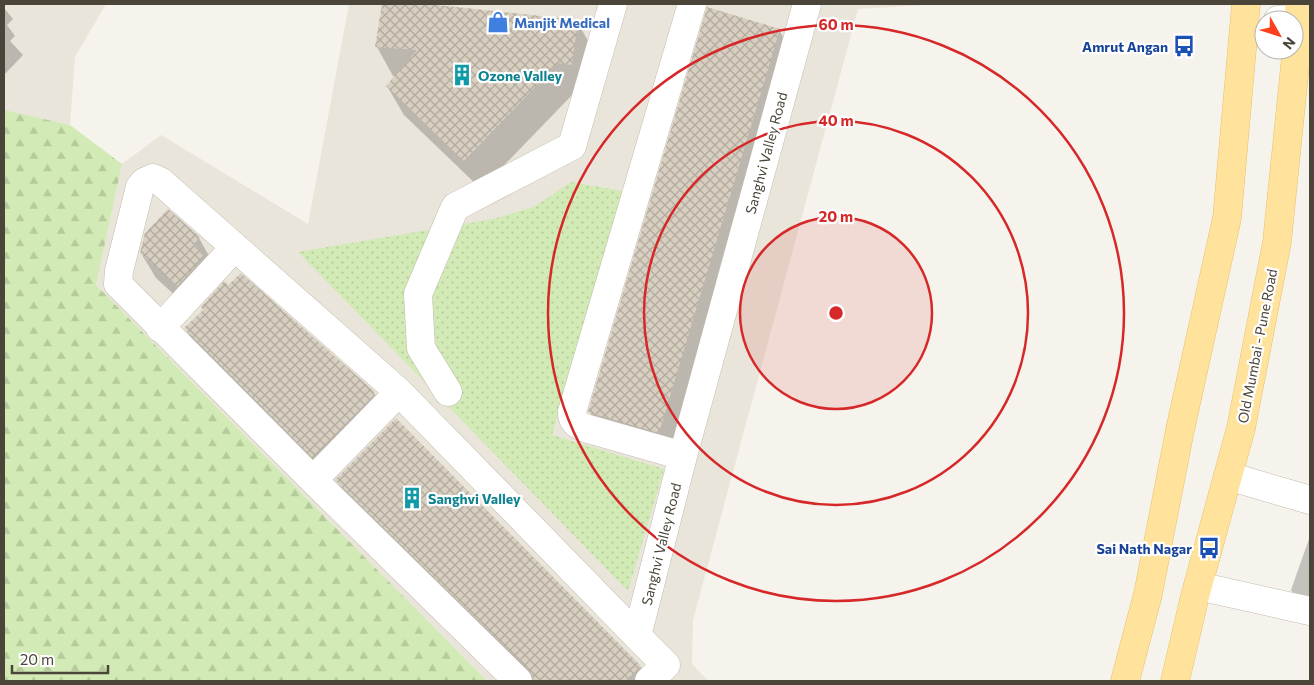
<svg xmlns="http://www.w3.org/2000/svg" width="1314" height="685" font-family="Commissioner,sans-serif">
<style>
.residential{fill:#eae5da}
.forest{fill:url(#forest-firs)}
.park{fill:url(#park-dots)}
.shadow{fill:#0003}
.building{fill:url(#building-cross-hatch)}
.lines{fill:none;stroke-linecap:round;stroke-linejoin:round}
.minor-casing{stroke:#c2bbae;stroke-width:29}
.major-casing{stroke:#e6c16a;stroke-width:29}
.minor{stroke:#fff;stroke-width:28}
.major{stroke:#ffe39c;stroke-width:28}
.ring{fill:none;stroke:#d62828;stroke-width:2.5}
.labels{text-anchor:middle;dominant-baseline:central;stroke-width:4.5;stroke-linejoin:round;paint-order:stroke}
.shop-label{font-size:14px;font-weight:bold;fill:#366cbe;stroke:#fff;text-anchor:start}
.transit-label{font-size:14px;font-weight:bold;fill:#164399;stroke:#fff;text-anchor:end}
.culture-label{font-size:14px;font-weight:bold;fill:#0d838f;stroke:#fff;text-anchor:start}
.street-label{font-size:14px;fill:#4b4439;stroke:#fff}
.centre{fill:#d62828;stroke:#fff;stroke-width:2.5}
.ring-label{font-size:15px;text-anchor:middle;font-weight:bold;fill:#d62828;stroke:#fff;stroke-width:4.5;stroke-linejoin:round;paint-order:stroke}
</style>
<defs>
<pattern id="forest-firs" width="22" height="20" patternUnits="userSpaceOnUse" patternTransform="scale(1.25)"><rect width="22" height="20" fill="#d2eab5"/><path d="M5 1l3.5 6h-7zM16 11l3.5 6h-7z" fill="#b6ca9c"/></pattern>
<pattern id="park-dots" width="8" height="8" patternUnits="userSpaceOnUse" patternTransform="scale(1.25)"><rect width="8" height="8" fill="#d2eab5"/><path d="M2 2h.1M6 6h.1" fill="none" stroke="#b6ca9c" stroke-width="1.8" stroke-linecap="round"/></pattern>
<pattern id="building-cross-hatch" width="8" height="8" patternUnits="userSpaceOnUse" patternTransform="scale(1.25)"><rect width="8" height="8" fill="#d8cfc1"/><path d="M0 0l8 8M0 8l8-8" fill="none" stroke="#b1aa9e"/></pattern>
</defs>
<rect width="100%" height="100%" fill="#f6f3ec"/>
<path class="residential" d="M4,4H106L75,57L70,125L4,111Z
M349,4H941L858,9L693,620L692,664L708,681H487L96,285L122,164L161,135L308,224Z"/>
<path class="forest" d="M4,110L70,125L122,164L96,285L487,681H4Z"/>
<path class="park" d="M571,182L623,191L552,435L664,469L628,591L298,252L493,219L534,207Z"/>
<path class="shadow" d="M383,4H417L577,21L593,50L575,92L481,189L404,115L387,86L396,76H393L377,47Z
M4,8L13,19L7,25L15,36L10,41L23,55L4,75Z
M779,30L794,55L673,457L604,437L590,412Z
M199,238L213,263L192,311L156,278L141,253Z
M186,329L374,393L389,417L328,482L200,354Z
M337,480L640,666L648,681H531L351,505Z
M1310,536V609L1301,607L1291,590Z"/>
<path class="building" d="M382,4H428L578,20L572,65L558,63L464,161L386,86L417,50L375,47Z
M707,7L780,29L659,433L588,412Z
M168,209L200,237L193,245L204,257L177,286L140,253L145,233Z
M241,273L375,392L373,394L374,395L313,458L184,328L203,310L201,307L224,281L228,285Z
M396,418L641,666L625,681H533V676L529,670L335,480Z"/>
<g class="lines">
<g class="minor-casing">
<path id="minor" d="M1278,20L1310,17
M160,328L235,247
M399,392L160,181L153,178L144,182L140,187L119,271L118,284L313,480L518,681
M448,392L421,348L418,294L455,207L572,146L613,4
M683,456L585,428C576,424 572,421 572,412L692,4
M1228,476L1310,500
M313,480L399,392L637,636L683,456L807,4
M1198,586L1310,611
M637,636L666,665L649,681"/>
</g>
<g class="major-casing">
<path id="major" d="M1125,681L1148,594L1180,430L1227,218L1246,4
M1175,681L1195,596L1241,428L1277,242L1300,17L1299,4"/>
</g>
<use href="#minor" class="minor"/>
<use href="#major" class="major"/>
</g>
<circle cx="836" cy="313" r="96" fill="#d62828" fill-opacity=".12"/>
<g class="ring">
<circle cx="836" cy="313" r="96"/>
<circle cx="836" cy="313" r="192"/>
<circle cx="836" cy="313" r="288"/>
</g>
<defs>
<g id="shop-bare" transform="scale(1.725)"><path d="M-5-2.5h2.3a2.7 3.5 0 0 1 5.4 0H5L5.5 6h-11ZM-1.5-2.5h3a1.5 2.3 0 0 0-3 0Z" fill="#3f7fe0" stroke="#fff" stroke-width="2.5" paint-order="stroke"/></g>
<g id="bus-bare" transform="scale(1.725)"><path d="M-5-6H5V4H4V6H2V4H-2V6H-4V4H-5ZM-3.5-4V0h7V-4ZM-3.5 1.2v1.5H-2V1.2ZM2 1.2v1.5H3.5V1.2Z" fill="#1a4fb4" stroke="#fff" stroke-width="2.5" paint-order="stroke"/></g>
<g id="building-bare" transform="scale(1.725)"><path d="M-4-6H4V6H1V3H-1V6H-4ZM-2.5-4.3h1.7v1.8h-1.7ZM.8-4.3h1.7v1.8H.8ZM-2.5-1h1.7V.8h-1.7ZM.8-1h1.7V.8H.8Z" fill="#0f9aa8" stroke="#fff" stroke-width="2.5" paint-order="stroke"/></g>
</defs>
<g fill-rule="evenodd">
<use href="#shop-bare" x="498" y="22"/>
<use href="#bus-bare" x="1184" y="46"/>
<use href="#building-bare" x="462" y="75"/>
<use href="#building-bare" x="412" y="498"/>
<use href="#bus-bare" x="1209" y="548"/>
</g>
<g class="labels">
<g class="shop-label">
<text x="514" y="22">Manjit Medical</text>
</g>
<g class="transit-label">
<text x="1168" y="46">Amrut Angan</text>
<text x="1192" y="548">Sai Nath Nagar</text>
</g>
<g class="culture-label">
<text x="478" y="75">Ozone Valley</text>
<text x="428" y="498">Sanghvi Valley</text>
</g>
<g class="street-label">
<text transform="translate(766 153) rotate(-75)">Sanghvi Valley Road</text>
<text transform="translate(1257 346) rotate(-79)">Old Mumbai - Pune Road</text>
<text transform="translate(661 544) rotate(-76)">Sanghvi Valley Road</text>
</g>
</g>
<circle cx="836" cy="313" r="8" class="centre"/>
<g class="ring-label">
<text x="836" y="30">60 m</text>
<text x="836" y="126">40 m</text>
<text x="836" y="222">20 m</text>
</g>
<rect width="1314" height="685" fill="none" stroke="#4b4439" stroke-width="10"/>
<g transform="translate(1279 35) rotate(129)"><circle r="24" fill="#ffffff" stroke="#b7b4b0"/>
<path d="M0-4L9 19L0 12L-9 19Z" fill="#fc3f1d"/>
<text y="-8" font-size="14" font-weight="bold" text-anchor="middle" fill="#4b4439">N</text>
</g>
<path d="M12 665v8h96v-8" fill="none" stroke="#4b4439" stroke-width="2.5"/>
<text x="20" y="665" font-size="15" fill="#4b4439" stroke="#ffffff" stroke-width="4" paint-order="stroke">20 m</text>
</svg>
